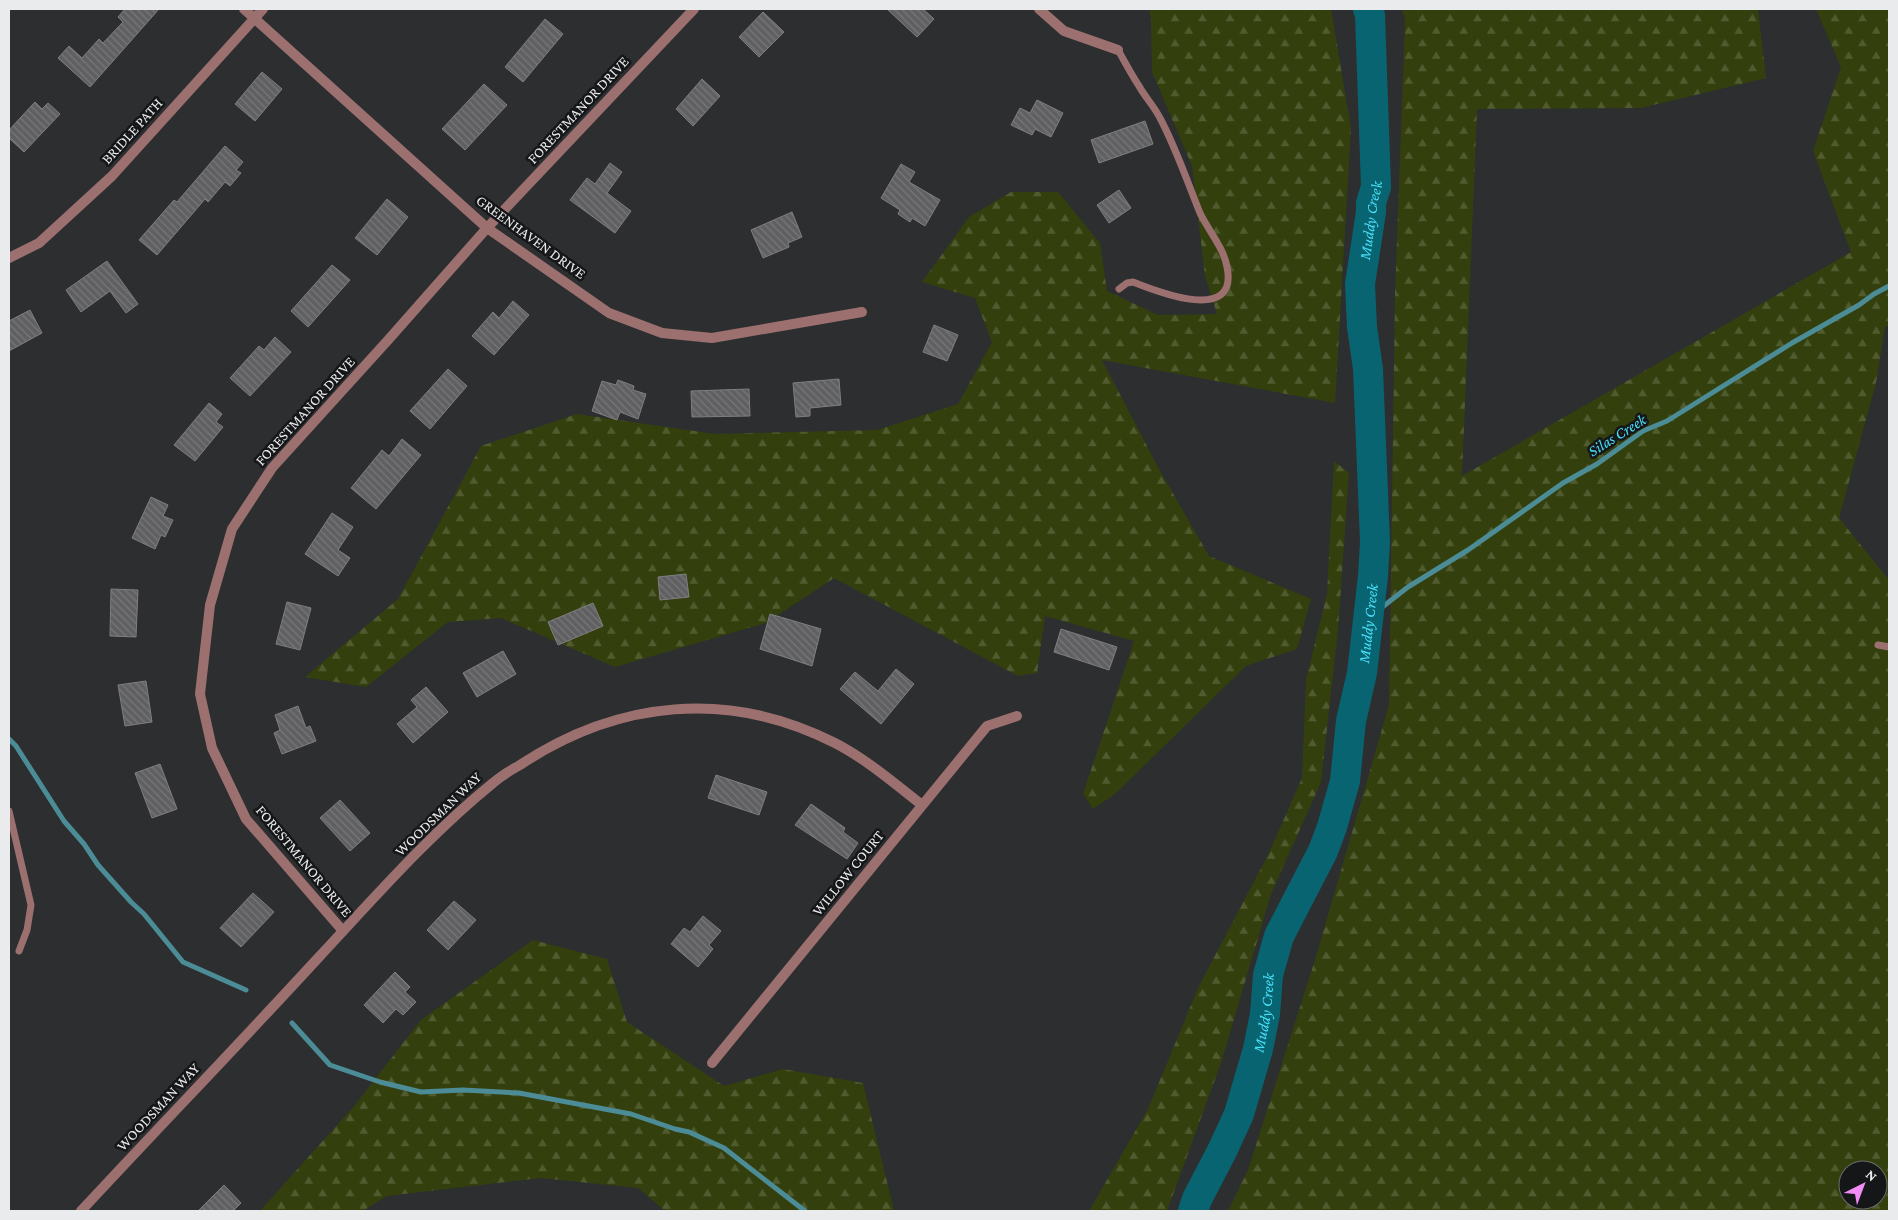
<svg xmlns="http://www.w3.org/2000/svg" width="1898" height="1220" font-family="'Crimson Pro',serif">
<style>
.forest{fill:url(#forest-firs);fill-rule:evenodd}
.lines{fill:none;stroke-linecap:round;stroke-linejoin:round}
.stream{stroke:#4c8c96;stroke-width:5}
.river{stroke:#096471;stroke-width:30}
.building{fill:url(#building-back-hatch);stroke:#7f7f82}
.service{stroke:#9d7070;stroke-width:7}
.minor{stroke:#9d7070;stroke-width:10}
.labels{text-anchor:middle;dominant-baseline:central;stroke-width:5;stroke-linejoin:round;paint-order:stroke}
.street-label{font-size:15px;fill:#eaebed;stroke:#151617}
.water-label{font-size:16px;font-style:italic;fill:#47def8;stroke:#151617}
</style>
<defs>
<pattern id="forest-firs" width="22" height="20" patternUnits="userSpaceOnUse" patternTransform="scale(1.25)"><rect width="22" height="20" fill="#333f0c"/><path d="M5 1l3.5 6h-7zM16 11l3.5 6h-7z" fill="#515b30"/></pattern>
<pattern id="building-back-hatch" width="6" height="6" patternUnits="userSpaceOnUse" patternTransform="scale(1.25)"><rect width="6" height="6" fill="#606063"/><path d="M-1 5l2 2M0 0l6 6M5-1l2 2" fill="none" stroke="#77777a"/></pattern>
</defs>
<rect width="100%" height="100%" fill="#2c2e30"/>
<path class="forest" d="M1149,9H1331L1351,128L1335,403L1102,360L1159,469L1209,556L1311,599L1297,649L1246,666L1115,794L1093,809L1083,794L1134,641L1045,616L1037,673L1018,676L834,578L766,623L615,667L501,618L448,622L366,687L305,677L398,599L481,446L577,414L715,434L877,430L958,404L992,342L975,298L922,282L969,217L1011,192H1058L1100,243L1107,291L1158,315L1217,314L1205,276L1192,166L1152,72L1151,17Z
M1402,9H1758L1766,78L1641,108L1477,109L1462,476L1851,252L1813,151L1841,67L1816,9H1889V325L1885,327L1876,383L1839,518L1889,580V1211H1228L1248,1170L1315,960L1389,705L1395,295L1405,20ZM1848,1170H1878V1200H1848Z
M1334,461L1349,473L1338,630L1321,782L1271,894L1221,1063L1167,1211H1089L1148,1109L1199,986L1269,853L1302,778L1306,680L1327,594Z
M533,940L607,959L627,1022L724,1086L783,1069L863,1083L894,1211H665L638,1188L541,1178L387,1196L363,1211H260L355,1105L421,1020Z"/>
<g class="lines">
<path class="stream" d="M1367,619L1408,587L1468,550L1563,483L1597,464L1643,431L1667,421L1792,343L1859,305L1874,294L1889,286
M9,739L16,746L64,821L84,844L98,865L131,902L144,914L183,962L246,990
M292,1023L330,1065L380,1082L421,1092L463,1090L519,1093L631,1114L675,1129L689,1132L724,1148L805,1211"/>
<path class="river" id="s1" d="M1193,1211L1197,1199L1223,1149L1239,1114L1258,1049L1265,1014L1268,975L1279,936L1323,851L1332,827L1345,781L1351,721L1362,673L1373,576L1375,542L1368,369L1362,327L1360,284L1371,212V203L1376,187L1370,15L1368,9"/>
</g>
<path class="building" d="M125,9H159L90,87L58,58L69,46L82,58L99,39L103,43L123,22L118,17Z
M887,9H923L934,19L917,37Z
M763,12L784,32L759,57L739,37Z
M545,19L563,34L523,82L505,67Z
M262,72L282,89L255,121L235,104Z
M702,79L720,96L693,126L676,109Z
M484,84L507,105L465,150L442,129Z
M1037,100L1063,113L1051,137L1035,129L1032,135L1011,125L1020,108L1030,113Z
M35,102L42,109L48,103L60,114L24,152L9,138V130Z
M1145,121L1153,144L1099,163L1091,140Z
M225,146L243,162L236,170L241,173L230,186L225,182L208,202L205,199L157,255L139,240L174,200L177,202Z
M610,163L622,172L607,193L631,211L615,233L570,200L587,178L595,184Z
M901,164L915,172L909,182L940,200L925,226L912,218L910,222L898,214L900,210L881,198Z
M1119,190L1131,208L1109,223L1097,205Z
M387,199L408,217L377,255L355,238Z
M792,212L802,237L788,243L789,247L763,258L751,230Z
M107,261L138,304L126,313L110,291L81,312L66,290Z
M332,265L350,280L308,327L291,311Z
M513,301L529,315L494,355L472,336L493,312L499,318Z
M30,310L42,333L9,351V321Z
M934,325L958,335L947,361L923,352Z
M275,337L291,352L250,396L230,378L259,346L264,350Z
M448,369L467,386L430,429L410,411Z
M839,379L841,405L810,408V416L796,417L793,383Z
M618,380L634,386L633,390L646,394L638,419L620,412L617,420L592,411L602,381L616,385Z
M749,389L750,416L692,417L691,391Z
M209,403L222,414L216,422L223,427L195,461L174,445Z
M402,439L421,455L376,509L351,488L382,450L389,456Z
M151,497L168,505L163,516L173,520L165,537L161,535L155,549L132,538Z
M332,513L353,527L338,550L350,558L338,576L305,554Z
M686,574L689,597L660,600L658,577Z
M111,589L138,590L136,637L110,636Z
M287,602L311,608L300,650L276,644Z
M593,603L603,626L558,645L548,622Z
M770,614L821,629L812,666L760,649Z
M1061,629L1117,647L1109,670L1054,652Z
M503,651L516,674L477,697L463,673Z
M896,669L914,684L881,724L840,689L855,672L878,691Z
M146,681L152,722L125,726L118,685Z
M426,687L448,712L413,743L397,724L417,707L411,700Z
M298,706L306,728L310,726L316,741L282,754L274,733L280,730L275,715Z
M160,764L177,809L152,818L135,773Z
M716,775L767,792L759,815L708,798Z
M340,800L370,833L350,851L320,818Z
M811,804L845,828L843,832L858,843L847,859L795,825Z
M253,893L274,912L241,947L220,928Z
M454,901L476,920L448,950L427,930Z
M703,916L721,931L709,945L713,949L698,967L671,944L684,928L690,932Z
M395,972L410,987L405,992L416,1002L403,1015L396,1009L383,1023L364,1005Z
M224,1185L241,1203L233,1211H198Z"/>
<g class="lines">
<path class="service" d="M1118,50C1125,62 1131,74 1139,86C1145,97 1154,106 1160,118C1176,148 1187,181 1200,213C1208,230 1224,248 1227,267C1239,324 1158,292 1133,282L1127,283L1119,289
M1878,645L1889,647
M9,811L31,905L27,930L19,951"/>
<path class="minor" d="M244,9L487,228L609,313L662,333L712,338L862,312
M1039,9L1064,31L1118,50
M9,258L39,243L112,176L263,9
M343,931L246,819L212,748L200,694L210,605L232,529L272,468L389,339L487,228L694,9
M712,1063L987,726L1017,716
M81,1211C160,1126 241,1042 319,957C375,897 430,834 493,783C501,776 511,770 520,765C618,700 729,689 835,743C866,759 894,783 922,805"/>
</g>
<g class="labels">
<g class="street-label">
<text transform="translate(578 110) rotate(-47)">FORESTMANOR DRIVE</text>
<text transform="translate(132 131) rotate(-48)">BRIDLE PATH</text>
<text transform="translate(531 237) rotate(36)">GREENHAVEN DRIVE</text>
<text transform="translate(305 411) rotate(-48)">FORESTMANOR DRIVE</text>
<text transform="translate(438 814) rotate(-44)">WOODSMAN WAY</text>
<text transform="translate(304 861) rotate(50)">FORESTMANOR DRIVE</text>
<text transform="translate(848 873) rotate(-51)">WILLOW COURT</text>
<text transform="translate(158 1107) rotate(-47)">WOODSMAN WAY</text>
</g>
<g class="water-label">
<text stroke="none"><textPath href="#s1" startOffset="1024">Muddy Creek</textPath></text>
<text transform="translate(1617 435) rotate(-32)">Silas Creek</text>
<text stroke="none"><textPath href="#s1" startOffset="619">Muddy Creek</textPath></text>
<text stroke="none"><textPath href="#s1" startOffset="212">Muddy Creek</textPath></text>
</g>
</g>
<rect width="1898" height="1220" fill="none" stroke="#eaebed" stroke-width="20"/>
<g transform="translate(1863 1185) rotate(42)"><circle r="24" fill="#151617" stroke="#6a6b6d"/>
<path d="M0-4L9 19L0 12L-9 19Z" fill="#f18bf5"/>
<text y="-8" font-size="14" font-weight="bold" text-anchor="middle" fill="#eaebed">N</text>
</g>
</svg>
